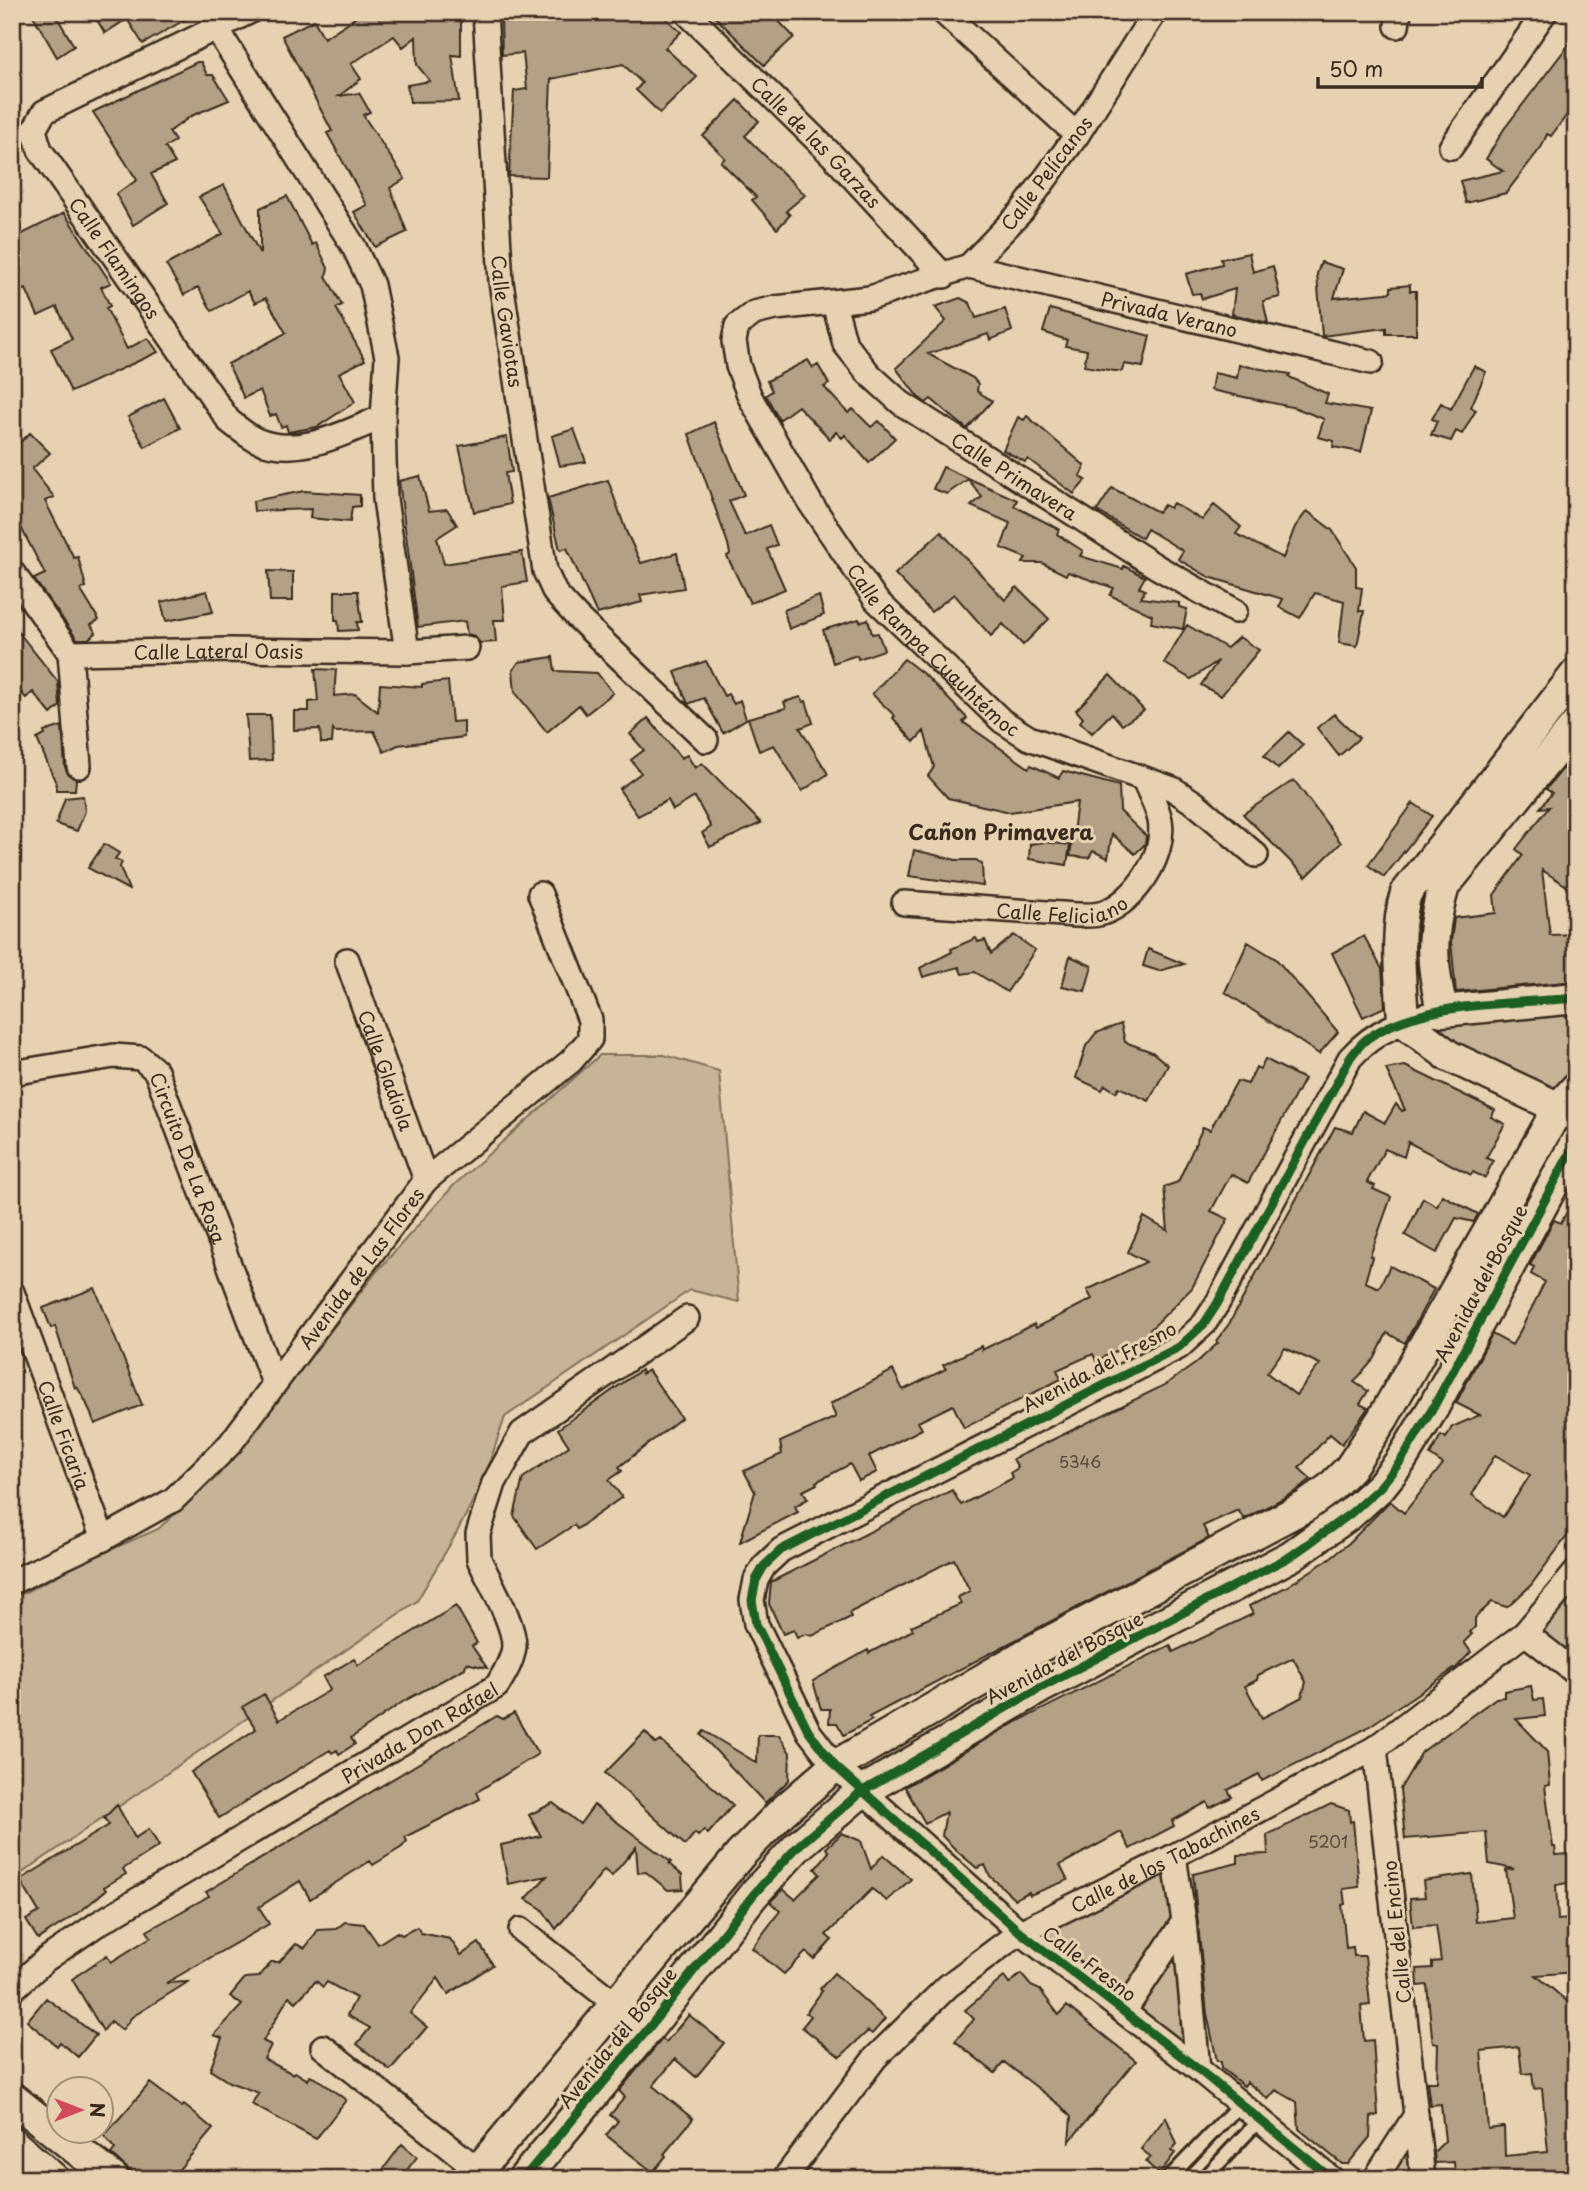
<svg xmlns="http://www.w3.org/2000/svg" width="1588" height="2191" font-family="'Playpen Sans',sans-serif">
<style>
.green{fill:#c7b496;stroke:#816f5a;stroke-width:2}
.building{fill:#b4a185;stroke:#3b2a1e;stroke-width:2;fill-rule:evenodd}
.lines{fill:none;stroke-linecap:round;stroke-linejoin:round}
.service-casing{stroke:#3b2a1e;stroke-width:18}
.minor-casing{stroke:#3b2a1e;stroke-width:28}
.tertiary-casing{stroke:#3b2a1e;stroke-width:35}
.service{stroke:#e6d2b0;stroke-width:12}
.minor{stroke:#e6d2b0;stroke-width:23}
.tertiary{stroke:#e6d2b0;stroke-width:30}
.cycleway-casing{stroke:#e6d2b0;stroke-width:13}
.cycleway{stroke:#1b5e20;stroke-width:9}
.labels{text-anchor:middle;dominant-baseline:central;stroke-width:6;stroke-linejoin:round;paint-order:stroke}
.number-label{font-size:16px;fill:#594838}
.street-label{font-size:19px;fill:#3b2a1e;stroke:#e6d2b0}
.neighbourhood-label{font-size:21px;font-weight:bold;fill:#3b2a1e;stroke:#e6d2b0}
</style>
<rect width="100%" height="100%" fill="#e6d2b0"/>
<filter id="ink" filterUnits="userSpaceOnUse"><feTurbulence type="fractalNoise" baseFrequency=".0143" numOctaves="2"/><feDisplacementMap in="SourceGraphic" scale="14" xChannelSelector="R" yChannelSelector="G"/><feConvolveMatrix kernelMatrix="1 2 1 2 8 2 1 2 1" color-interpolation-filters="sRGB"/></filter>
<g filter="url(#ink)">
<path class="green" d="M1576,1010V1102L1455,1041L1438,1026Z
M600,1055H664L719,1071L739,1302L690,1290L505,1417L484,1479L456,1534L417,1601L12,1880V1599L83,1562L158,1529L218,1476L378,1270L454,1185Z
M1576,1574V1673L1525,1633Z
M1174,1856L1198,2069L1020,1932Z
M1416,2115L1423,2179H1372Z"/>
<path class="building" d="M31,12H54L74,46L57,57Z
M92,12H198L143,44L127,19L105,33Z
M364,12H461V56L452,55L459,101L410,102L407,85L430,81L417,65L416,37L403,47L394,36L351,64L361,79L339,96L359,93L370,112L363,115L405,179L390,188L407,232L375,247L354,212L367,205L327,133L332,131L282,36L314,20L324,38Z
M516,12H659L681,32L665,48L697,77L660,113L636,90L642,83L623,64L551,79L547,177L509,176L514,91L527,89L523,53L502,55L501,19L517,17Z
M710,12H770L794,37L764,65Z
M1576,35V99L1566,116L1551,136L1547,134L1542,146L1506,193L1466,203L1460,181L1503,171L1486,159L1504,129Z
M197,62H201L207,75H213L229,100L191,116L169,132L175,141L165,147L175,163L151,174L168,203L133,225L116,194L137,180L93,112Z
M738,100L759,121L745,136L805,195L786,211L790,215L777,229L752,200L756,197L721,162L725,158L703,136Z
M224,185L260,254V208L287,196L312,245L316,243L328,268L326,276L342,305L336,308L365,360L339,373L355,402L317,427L288,432L286,425L281,427L276,414L270,416L260,390L244,398L228,364L286,333L266,298L255,303L248,291L212,311L198,287L184,295L166,265L223,234L199,197Z
M64,213L111,283L101,287L110,306L106,308L127,349L148,338L158,352L71,392L51,349L72,339L57,307L38,316L26,289L20,292L12,280V239Z
M1249,253L1253,272L1273,266L1280,297L1263,301L1268,323L1232,314L1235,289L1202,299L1200,293L1192,294L1186,274L1222,264L1221,259Z
M1321,262L1343,269L1334,298L1386,293L1391,292V287L1410,285V291H1416V334H1386V328L1322,336L1317,274Z
M960,298L970,303L976,318L1005,309L1012,331L990,340L988,334L928,354L973,378L978,384L977,391L992,401L967,429L931,399L926,403L918,397L896,368L946,321L935,307Z
M1050,309L1150,336L1143,367L1124,364L1122,371H1115L1084,366L1087,350L1065,346L1067,340L1043,332Z
M808,360L813,368L818,365L829,384L824,387L848,413L853,409L871,427L879,421L895,438L869,463L845,435L842,438L836,432L830,439L798,406L779,420L766,395L772,391L767,381Z
M1239,365L1290,374L1289,377L1328,394L1325,403L1371,411L1361,452L1333,447L1334,441L1318,437L1324,419L1296,408L1211,390L1214,373L1237,378Z
M1474,366L1486,372L1471,407L1476,410L1462,434L1456,431L1451,441L1431,435L1437,421L1432,419L1441,403L1451,409Z
M164,398L180,428L145,447L128,417Z
M1027,416L1085,466L1080,476L1086,480L1074,494L1028,459L1025,462L1003,450L1018,417L1024,420Z
M714,422L744,495L729,501L745,536L769,525L777,545L767,549L785,589L750,603L727,556L730,554L728,544L689,434Z
M574,429L586,462L560,466L552,436Z
M30,433L50,453L32,469L54,497L45,501L74,558L78,557L86,587L80,589L99,620L91,625L96,633L88,639H77L34,579L45,574L12,510V450Z
M507,437L512,472L505,473L510,504L474,512L459,446Z
M943,467L1017,500L1014,506L1059,529L1057,534L1083,551L1080,556L1123,569L1124,566L1145,577L1139,587L1145,590L1141,598L1179,603V607L1187,609L1183,629L1151,623L1152,615L1110,595L1114,588L1068,572L1066,575L1042,563H1023L1026,558L1001,548L1010,523L971,506L982,497L968,479L947,494L933,489Z
M420,476L429,511L447,509L457,525L437,538L444,564L522,552L527,582L502,586L505,620H494L496,642L480,643L474,636L467,634L465,621L418,627L399,481Z
M608,480L626,531L641,563L677,553L684,588L640,595L642,602L597,614L567,548L560,550L548,498Z
M1112,488L1158,512L1164,505L1170,508L1173,503L1202,520L1214,505L1241,527L1236,534L1283,558L1295,527L1307,511L1332,530L1356,567V587L1362,588L1359,611H1364L1357,646L1339,643L1344,601L1315,593L1300,618L1279,607L1283,599L1209,577L1178,559L1183,551L1147,529L1142,538L1097,511Z
M304,491L360,495V506L352,507L350,522L310,518L311,509L254,511L253,501Z
M941,532L1005,600L1017,587L1049,619L1023,645L1003,624L991,636L954,594L931,612L895,574Z
M268,571L293,572V601H270Z
M207,591L213,612L166,621L161,602Z
M335,591H358L362,622H357L358,630L339,631L338,620H335Z
M819,596L824,615L789,629L784,610Z
M859,619L860,622L868,619L872,634L878,633L884,650L858,659L857,655L833,663L823,630Z
M12,624L58,682L60,706L51,714L33,692L26,698L12,683Z
M1187,625L1227,648L1239,637L1259,650L1221,696L1201,685L1218,661L1191,679L1164,663Z
M553,657L555,671L597,673L613,693L586,714L579,705L547,732L515,692L513,670L519,662Z
M904,659L926,676L967,718L963,722L1029,768L1031,765L1059,778L1063,771L1119,786L1120,811L1146,836L1145,844L1135,854L1112,834L1108,858L1093,851L1089,858L1070,856L1077,802L1010,812L948,798L928,776L934,767L924,731L914,742L893,718L895,716L872,694Z
M706,661L724,696L728,694L734,704L740,700L746,719L723,733L704,698L688,704L675,672Z
M315,669L336,670L334,696L355,694L378,712L380,684L422,687V684L448,681L452,722L464,721V737L398,745L384,752L374,731L335,732L333,729L332,743H321L320,729L294,730V711H309V702L318,701Z
M1110,675L1144,710L1122,725L1112,713L1092,733L1080,722L1083,718L1076,710Z
M801,697L803,702L806,701L813,723L800,728L828,774L802,791L774,745L759,751L748,718L786,708L784,702Z
M1334,714L1359,738L1339,756L1317,728Z
M246,715H270L272,760L249,761Z
M648,718L681,758L687,755L695,768L702,763L761,823L710,847L702,833L711,827L695,797L673,810L668,800L638,816L619,789L641,773L631,760L644,750L630,734Z
M62,726L65,767L68,774L76,779L75,790H56V783L37,739L45,735L44,732Z
M1289,732L1303,745L1278,769L1264,756Z
M1576,753V892L1542,870L1550,935L1576,934V981L1456,992L1451,942L1454,918L1496,913L1494,895L1523,855L1516,849L1549,807L1540,808L1552,793L1546,789Z
M1294,780L1341,843L1306,877L1243,814Z
M83,796L85,811L77,831L56,824L65,798Z
M1413,803L1432,816L1384,877L1368,865Z
M1044,842L1070,845L1067,865L1029,859L1030,844Z
M104,844L119,853L115,859L122,862L120,867L129,890L88,868Z
M914,850L956,860H976L982,864L983,886L909,876Z
M1014,935L1035,950L1007,992L975,972L962,974L959,967L923,977L920,968L952,952L951,949L976,938L978,942L985,940L991,954Z
M1364,936L1382,969L1385,1007L1363,1017L1332,953Z
M1248,942L1276,959L1338,1032L1319,1054L1225,992Z
M1148,949L1184,964L1159,971L1143,966Z
M1070,956L1092,966L1085,991L1062,986Z
M1121,1024L1125,1042L1152,1052L1168,1065L1149,1101L1119,1087L1116,1092L1105,1085L1102,1090L1076,1078L1086,1046L1096,1033Z
M1265,1059L1304,1079L1248,1183L1231,1174L1211,1211L1228,1219L1192,1288L1141,1339L1096,1361L1093,1354L1057,1370L1061,1379L964,1428L953,1405L918,1422L922,1429L869,1456L877,1472L859,1481L850,1464L816,1482L817,1484L803,1491L808,1499L795,1506L798,1512L740,1542L755,1492L744,1471L782,1454L780,1442L836,1417L830,1404L893,1370L903,1390L946,1369L943,1365L981,1346L982,1350L1034,1324L1036,1328L1092,1299L1087,1290L1146,1262L1128,1252L1144,1217L1168,1231L1164,1187L1178,1182L1203,1127L1210,1130L1237,1081L1248,1084L1256,1067L1260,1069Z
M1405,1066L1495,1110L1491,1117L1505,1124L1486,1158L1493,1161L1485,1178L1473,1172L1471,1175L1408,1142L1404,1157L1385,1149L1367,1182L1375,1186L1373,1189L1391,1197L1370,1256L1372,1257L1365,1282L1379,1288L1390,1266L1434,1289L1405,1343L1387,1333L1375,1358L1354,1382L1368,1391L1360,1404L1368,1408L1342,1444L1330,1434L1299,1468L1311,1479L1295,1492L1244,1519L1238,1510L1203,1526L1209,1538L869,1717L872,1720L844,1735L837,1723H829L830,1709H821L813,1681L868,1650L869,1653L913,1630L911,1626L961,1604L958,1597L970,1591L954,1559L849,1613L851,1617L812,1636L806,1634L797,1638L794,1630L783,1634L769,1604L771,1582L952,1490L961,1505L1013,1478L1010,1473L1018,1468L1013,1459L1165,1385L1195,1364L1218,1343L1216,1341L1229,1324L1335,1127L1353,1132L1363,1111L1385,1123L1396,1104L1402,1111L1405,1110L1386,1069ZM1285,1348L1320,1364L1296,1395L1267,1373Z
M1442,1195L1478,1214L1474,1222L1456,1218L1437,1253L1405,1235L1423,1198L1437,1206Z
M1576,1195V1524L1531,1585L1511,1604L1506,1607L1492,1602L1475,1618V1627L1470,1632L1472,1634L1464,1642L1471,1652L1457,1667L1365,1729L1262,1781L1259,1774L1228,1790L1232,1797L1210,1808L1207,1802L1172,1821L1174,1826L1130,1849L1121,1832L1060,1865L1068,1880L1030,1895L1029,1892L1015,1899L990,1876L985,1865L977,1868L959,1853L942,1836L946,1812L925,1823L905,1787L1007,1727L1170,1645L1173,1652L1253,1614L1249,1606L1286,1587L1326,1561L1349,1543L1390,1501L1404,1513L1443,1464L1430,1455L1441,1435L1446,1438L1452,1427L1480,1415L1456,1403L1492,1334L1512,1345L1518,1335L1545,1282L1531,1274L1534,1267L1530,1265L1554,1220L1561,1223ZM1495,1455L1530,1475L1503,1517L1472,1495ZM1293,1658L1306,1682L1302,1697L1262,1718L1245,1686L1257,1680L1258,1675Z
M95,1288L142,1405L95,1424L86,1402L77,1387L75,1388L55,1326L51,1328L43,1308Z
M641,1370L642,1374L648,1370L681,1418L619,1467L622,1471L609,1480L622,1497L577,1529L574,1525L537,1549L514,1516L523,1478L569,1446L558,1429Z
M456,1606L477,1643L472,1646L487,1668L466,1663L465,1668L404,1701L351,1738L355,1744L339,1754L337,1750L332,1753L330,1750L219,1818L191,1772L256,1729L242,1707L264,1694L279,1720L330,1690L323,1677L354,1659L358,1665Z
M1531,1686L1534,1700L1543,1699L1545,1716L1516,1719L1547,1751L1550,1785L1545,1786L1553,1847H1555L1556,1855L1571,1854L1573,1882L1556,1885L1558,1920L1569,1919L1570,1924L1573,1923L1576,1972L1536,1975L1576,2009V2030L1569,2031L1572,2066L1576,2073V2179H1455L1454,2162L1435,2163L1434,2152L1445,2141L1441,2104L1430,2105L1427,2082H1437L1438,2044L1433,2043L1432,2036L1427,1985L1418,1986L1417,1969L1432,1968V1962L1441,1961L1436,1925L1413,1927L1410,1898L1425,1897L1423,1881L1472,1874L1476,1922L1513,1918L1506,1870L1514,1869L1489,1864L1486,1832L1405,1839L1400,1789L1422,1752L1496,1698L1504,1697V1691ZM1519,2047L1522,2074L1532,2073L1534,2089L1542,2088L1548,2152L1505,2156L1504,2127L1488,2129L1481,2051Z
M514,1713L538,1754L477,1792L480,1799L405,1837L407,1841L402,1847L373,1865L370,1861L310,1899L300,1881L259,1907L269,1924L166,1983L188,1982L132,2017L122,2030L111,2021L103,2031L72,1979L107,1955L111,1962L151,1937L147,1931L209,1896L206,1892L477,1728L497,1716L503,1719Z
M704,1731L757,1763L758,1735H779L790,1753L789,1780L765,1803L701,1735Z
M645,1732L656,1744L661,1741L733,1805L708,1834L704,1830L698,1836L695,1833L685,1845L605,1773Z
M553,1803L580,1824L594,1805L671,1862L669,1864L682,1875L683,1889L668,1890L646,1872L638,1873L636,1847L612,1876L604,1870L556,1929L542,1909L526,1899L547,1876L508,1884L501,1845L541,1836L529,1815Z
M1331,1804L1349,1810L1350,1822L1353,1821L1359,1887L1343,1889L1345,1904L1342,1905L1346,1948L1353,1947L1354,1956H1365L1370,2005L1361,2006L1364,2041L1373,2040L1378,2115L1371,2117L1370,2137L1348,2164H1342L1299,2129L1297,2102L1276,2090L1268,2099L1247,2082L1244,2086L1221,2068V2061H1217L1207,2014L1193,1874L1238,1863V1855L1268,1854L1267,1835Z
M117,1805L135,1838L149,1829L159,1846L123,1869L126,1874L104,1887L106,1890L81,1911L38,1939L26,1920L39,1912L20,1880L109,1825L104,1818Z
M842,1833L861,1841L871,1869L883,1855L911,1879L887,1901L872,1889L826,1935L832,1940L814,1959L806,1952L784,1974L752,1948L780,1911L770,1902L783,1889L795,1899L820,1874L815,1869L829,1852L826,1848Z
M345,1922L364,1924L378,1944L397,1932L402,1935L417,1927L421,1933L450,1939L461,1955L479,1943L493,1965L448,1994L438,1978L410,2013L427,2027L390,2070L357,2044L370,2028L347,2015L356,1998L327,1982L323,1987L316,1981L296,2002L289,1996L263,2041L271,2045L264,2059L293,2074L295,2072L308,2080L310,2076L319,2080L346,2100L316,2139L251,2104L259,2093L229,2082L210,2070L222,2038L214,2035L242,2005L230,1996L245,1978L259,1977L271,1962H279L296,1944L305,1948L318,1930L336,1929Z
M834,1973L885,2019L872,2034L868,2031L840,2057L802,2027L811,2016L806,2013L822,1991L820,1989Z
M1021,1974L1031,1986L1040,1990L1059,2015L1067,2006L1136,2061L1069,2142L1071,2117L1061,2106L1004,2062L995,2073L955,2041L974,2019L965,2010L1004,1977L1009,1984Z
M46,1998L96,2035L78,2057L60,2042L57,2046L27,2021Z
M689,2015L724,2043L696,2077L675,2059L653,2086L693,2119L664,2154L666,2156L653,2172L606,2135L618,2121L610,2115L625,2097L619,2091L662,2039L666,2042Z
M150,2083L182,2107L184,2105L213,2129L171,2179H139L111,2154L115,2149L104,2136Z
M1166,2117L1177,2144L1171,2151L1175,2153L1159,2174L1146,2162L1151,2157L1141,2149Z
M402,2144L417,2157L400,2179H376Z"/>
<g class="lines">
<g class="service-casing">
<path id="service" d="M1168,2179L1240,2104
M1204,2179L1259,2120"/>
</g>
<g class="minor-casing">
<g id="minor">
<path id="s1" d="M249,12L44,112L34,130L40,150L229,421C237,427 247,436 256,440C299,458 344,433 383,417"/>
<path id="s2" d="M485,12L501,282L545,571L555,593L577,617L706,740"/>
<path id="s3" d="M686,12L832,155L944,276"/>
<path d="M943,12L1077,135"/>
<path id="s4" d="M1155,12L1077,135L1022,211L969,266L870,298L775,308L754,313L737,326L734,341L738,366L750,397L811,504L876,600L1002,721L1029,738L1173,789L1196,804L1256,855"/>
<path d="M1397,26L1399,12"/>
<path d="M216,28L354,247L372,285L387,357L383,417L385,499L407,652"/>
<path d="M1451,147L1545,12"/>
<path id="s5" d="M969,266L1371,362"/>
<path id="s6" d="M834,303L845,344L869,374L901,403L1157,567L1235,611"/>
<path id="s7" d="M12,572L70,653L229,650L407,652L467,648"/>
<path d="M70,653L79,766"/>
<path id="s8" d="M904,903L1076,915C1084,915 1095,916 1103,913C1136,901 1166,855 1160,820C1157,806 1149,792 1144,779"/>
<path id="s9" d="M347,960L426,1180"/>
<path id="s10" d="M12,1073L114,1056L141,1058L156,1071L274,1383"/>
<path id="s11" d="M12,1292L103,1539"/>
<path id="s12" d="M12,1582L103,1539L173,1500L230,1444L426,1180L571,1061L590,1039V1020L540,894"/>
<path d="M1525,1633L1576,1673"/>
<path d="M1184,1921L1198,2069"/>
<path d="M521,1930L648,2029"/>
<path id="s13" d="M12,1990L45,1960L99,1923L497,1686C504,1674 513,1660 514,1646C514,1622 489,1581 479,1559L478,1534L494,1483L522,1433L687,1318"/>
<path d="M1124,2012L1184,1921L1174,1856"/>
<path d="M323,2047L490,2179"/>
<path d="M1416,2115L1423,2179"/>
<path id="s14" d="M784,2179L875,2058L948,1986L1020,1932L1174,1856L1375,1748L1525,1633L1576,1572"/>
<path d="M1332,2179L1198,2069L1020,1932L835,1766L809,1732L756,1624L752,1600L756,1580L764,1566L781,1550L1179,1347L1204,1324L1217,1304L1350,1058C1377,1028 1404,1021 1442,1011"/>
<path d="M1375,2179L1416,2115L1375,1748"/>
</g>
</g>
<g class="tertiary-casing">
<path id="tertiary" d="M1576,674L1406,893C1394,934 1401,979 1403,1021L1449,1056L1576,1116
M1576,725L1444,886C1429,936 1431,961 1442,1011L1576,998
M12,2098L114,2179
M12,2143L54,2179
M471,2179L740,1855L782,1812L835,1766L1026,1654L1306,1506L1330,1488L1350,1468L1383,1418L1559,1107L1576,1088
M523,2179L648,2029L754,1894L798,1846L861,1792L1040,1688L1291,1556L1350,1514L1380,1487L1400,1462L1433,1408L1576,1142"/>
</g>
<use href="#service" class="service"/>
<use href="#minor" class="minor"/>
<use href="#tertiary" class="tertiary"/>
<g class="cycleway-casing">
<path id="cycleway" d="M523,2179L648,2029L754,1894L798,1846L861,1792L1040,1688L1291,1556L1350,1514L1380,1487L1400,1462L1433,1408L1576,1142
M1332,2179L1198,2069L1020,1932L835,1766L809,1732L756,1624L752,1600L756,1580L764,1566L781,1550L1179,1347L1204,1324L1217,1304L1350,1058C1355,1051 1361,1043 1368,1038C1421,1001 1513,1004 1576,998"/>
</g>
<use href="#cycleway" class="cycleway"/>
</g>
</g>
<g class="labels">
<g class="number-label">
<text x="1080" y="1461">5346</text>
<text x="1328" y="1841">5201</text>
</g>
<g class="street-label">
<text stroke="none"><textPath href="#s3" startOffset="184">Calle de las Garzas</textPath></text>
<text transform="translate(1046 173) rotate(-53)">Calle Pelícanos</text>
<text stroke="none"><textPath href="#s1" startOffset="401">Calle Flamingos</textPath></text>
<text stroke="none"><textPath href="#s5" startOffset="206">Privada Verano</textPath></text>
<text stroke="none"><textPath href="#s2" startOffset="310">Calle Gaviotas</textPath></text>
<text stroke="none"><textPath href="#s6" startOffset="259">Calle Primavera</textPath></text>
<text stroke="none"><textPath href="#s4" startOffset="947">Calle Rampa Cuauhtémoc</textPath></text>
<text stroke="none"><textPath href="#s7" startOffset="248">Calle Lateral Oasis</textPath></text>
<text stroke="none"><textPath href="#s8" startOffset="159">Calle Feliciano</textPath></text>
<text stroke="none"><textPath href="#s9" startOffset="117">Calle Gladiola</textPath></text>
<text stroke="none"><textPath href="#s10" startOffset="243">Circuito De La Rosa</textPath></text>
<text stroke="none"><textPath href="#s12" startOffset="480">Avenida de Las Flores</textPath></text>
<text transform="translate(1480 1283) rotate(-62)">Avenida del Bosque</text>
<text transform="translate(1099 1366) rotate(-28)">Avenida del Fresno</text>
<text stroke="none"><textPath href="#s11" startOffset="152">Calle Ficaria</textPath></text>
<text transform="translate(1064 1657) rotate(-28)">Avenida del Bosque</text>
<text stroke="none"><textPath href="#s13" startOffset="483">Privada Don Rafael</textPath></text>
<text stroke="none"><textPath href="#s14" startOffset="506">Calle de los Tabachines</textPath></text>
<text transform="translate(1396 1932) rotate(-96)">Calle del Encino</text>
<text transform="translate(1090 1963) rotate(37)">Calle Fresno</text>
<text transform="translate(617 2037) rotate(-51)">Avenida del Bosque</text>
</g>
<g class="neighbourhood-label">
<text x="1001" y="831">Cañon Primavera</text>
</g>
</g>
<rect width="1588" height="2191" fill="none" stroke="#e6d2b0" stroke-width="42"/>
<rect x="21" y="21" width="1546" height="2149" fill="none" stroke="#3b2a1e" stroke-width="2.5" filter="url(#ink)"/>
<g transform="translate(80 2110) rotate(90)"><circle r="33" fill="#e6d2b0" stroke="#a28f76" stroke-width="2"/>
<path d="M0-5L12 26L0 18L-12 26Z" fill="#d1495b"/>
<text y="-10" font-size="19" font-weight="bold" text-anchor="middle" fill="#3b2a1e">N</text>
</g>
<path d="M1318 77v10h164v-10" fill="none" stroke="#3b2a1e" stroke-width="3.5"/>
<text x="1329" y="77" font-size="21" fill="#3b2a1e" stroke="#e6d2b0" stroke-width="5" paint-order="stroke">50 m</text>
</svg>
